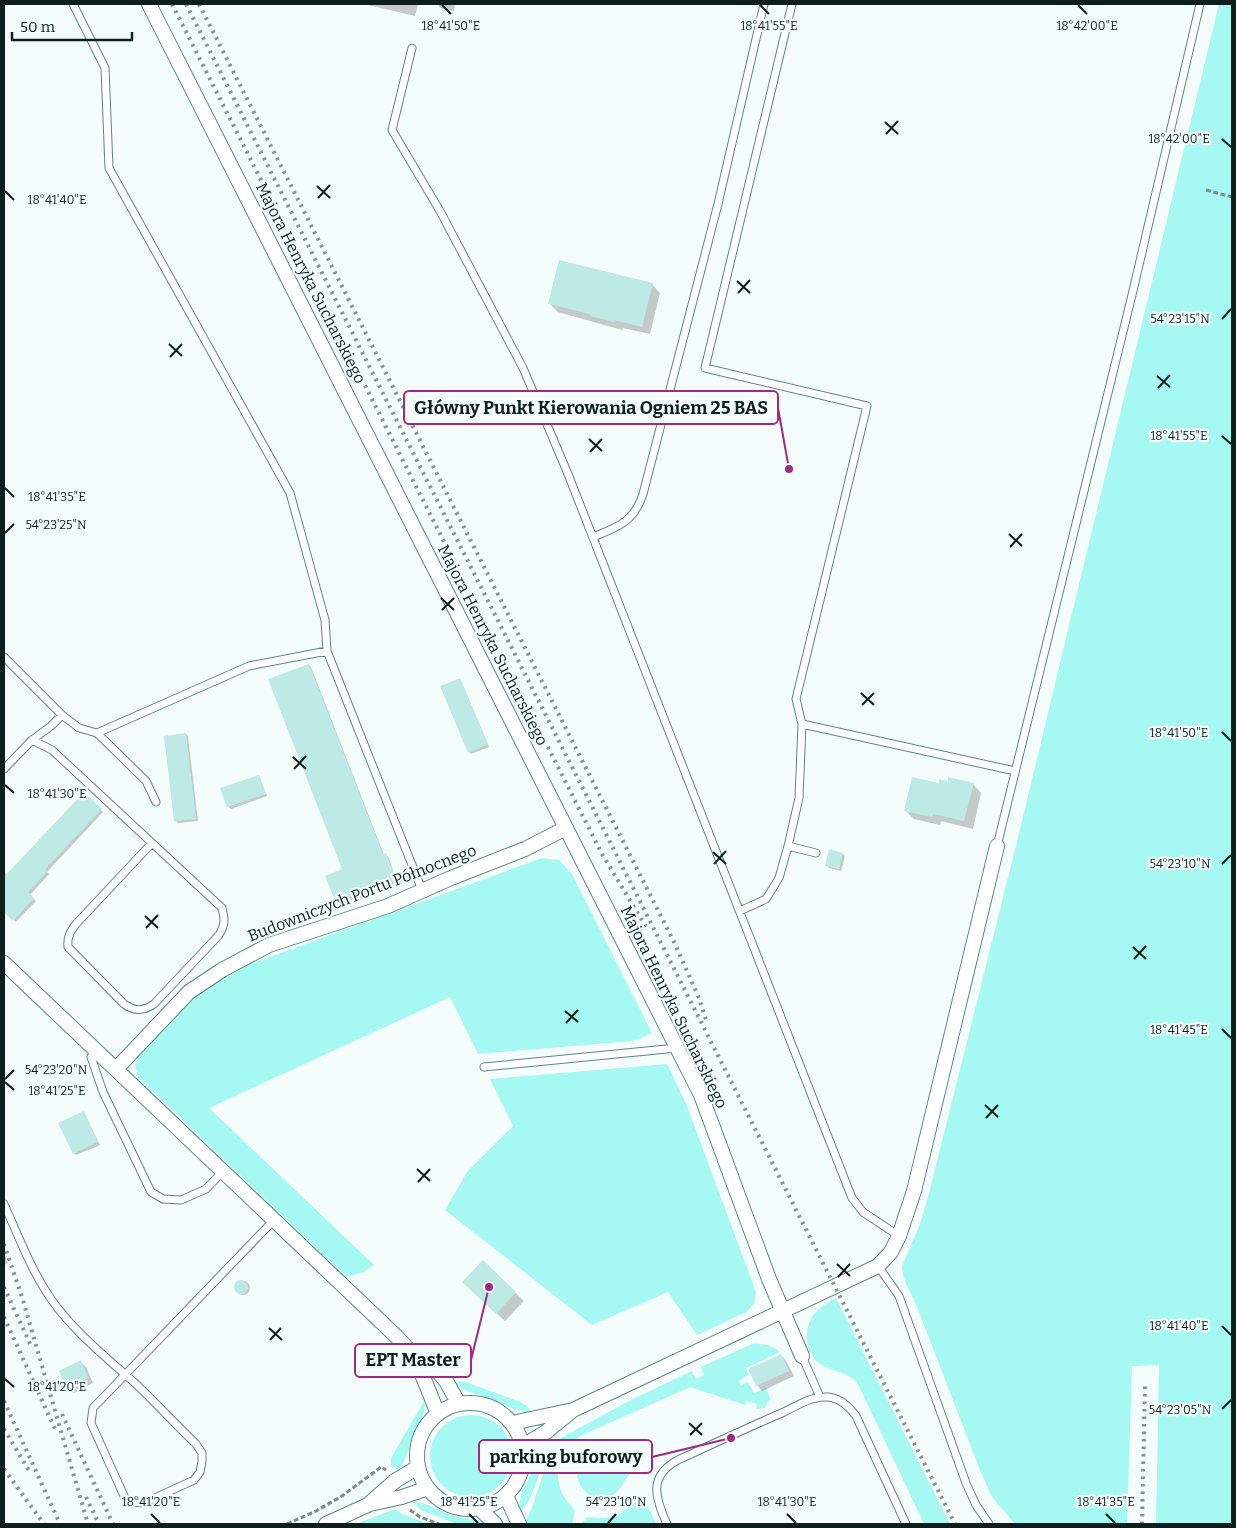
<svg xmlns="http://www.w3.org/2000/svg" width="1236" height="1528" font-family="Bitter,serif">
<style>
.green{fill:#a6f9f3}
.shadow{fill:#0003}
.building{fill:#beeae6}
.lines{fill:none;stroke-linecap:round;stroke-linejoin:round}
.service-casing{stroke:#5d8684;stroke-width:9}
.minor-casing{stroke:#5d8684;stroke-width:16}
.path{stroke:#7d8b8a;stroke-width:3;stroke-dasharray:5 2.5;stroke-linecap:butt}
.service{stroke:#fff;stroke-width:7}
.minor{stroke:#fff;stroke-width:14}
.rail{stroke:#849190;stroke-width:4;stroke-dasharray:2.5 5;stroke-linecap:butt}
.ticks{fill:none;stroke:#0d1e1d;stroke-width:2}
.labels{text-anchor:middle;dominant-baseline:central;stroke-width:4.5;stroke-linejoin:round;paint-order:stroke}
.street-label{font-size:16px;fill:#0d1e1d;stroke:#f4fdfc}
.ticks-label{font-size:12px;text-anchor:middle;fill:#0d1e1d;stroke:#f4fdfc;stroke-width:4.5;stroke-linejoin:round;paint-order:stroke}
.leader{fill:none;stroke:#a12981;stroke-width:2}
.callout-dot{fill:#a12981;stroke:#f4fdfc;stroke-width:2}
.callout{fill:#f4fdfc;stroke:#a12981;stroke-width:2}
.callout-label{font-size:18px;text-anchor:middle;font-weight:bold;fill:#0d1e1d}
</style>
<rect width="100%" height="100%" fill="#f4fdfc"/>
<path class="green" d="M1219,4H1232V1524H1156L1159,1365L1132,1366L1127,1524H1015L992,1497L980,1470L917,1307C912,1294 902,1281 902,1266L920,1224L929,1193L1015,850Z
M542,858L559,860L572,874L652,1033L633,1041L478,1054L450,997L209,1108L374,1265L364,1272L346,1277L138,1077L135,1066L138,1057L200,992L248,965Z
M667,1064L687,1106L756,1292L754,1304L746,1312L697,1335L668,1292L592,1325L445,1210L467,1172L513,1126L490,1079Z
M836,1298L950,1524H924L857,1382C846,1371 831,1372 819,1363C803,1350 803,1325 817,1311C822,1305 829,1302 836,1298Z
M752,1344C763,1343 772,1345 780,1352L746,1368L749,1375L739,1380L741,1385L748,1382L754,1393L766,1388L771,1400L767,1402L765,1408L756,1409L757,1404L746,1401L745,1405L690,1387L580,1436C561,1450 551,1472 563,1495C566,1501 571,1505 575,1511L572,1524H526L525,1522L531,1510L553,1445L559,1439L629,1401L692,1371L696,1379L704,1375L701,1367Z
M459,1382H466L520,1402L527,1406L531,1411C515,1413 507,1405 494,1400C480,1394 466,1394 455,1383Z
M424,1401C427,1414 418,1423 413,1434C408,1448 408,1459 398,1470L391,1464V1458Z
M430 1456a41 41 0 1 1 82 0a41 41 0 1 1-82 0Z
M544,1443C546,1459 532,1502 520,1513L519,1505L522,1492L529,1478L536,1453Z
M611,1447L646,1459L648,1461C642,1466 634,1469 629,1475C622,1483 619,1494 609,1497C578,1507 556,1453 611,1447Z
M642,1498L646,1502L656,1524H582L587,1517L606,1518L618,1515Z
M413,1502C428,1502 437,1510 450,1515C462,1519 473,1518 484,1524H457L421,1510Z
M395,1509L402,1514L428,1524H356Z"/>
<path class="shadow" d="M364,4H418L415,16Z
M438,4H455L454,11L440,8Z
M652,284L660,293L650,334L623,328L622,330L558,312L550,304Z
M308,665L311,667L384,855L388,856L397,882L339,905L337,903L344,870Z
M460,679L489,747L471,754L469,752Z
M186,734L188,737L198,821L178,823L175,821L166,737Z
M259,776L267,796L231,809L228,806Z
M973,784L981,793L973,829L941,821L940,825L914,819L905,810L940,785Z
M84,794L103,812L47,872L49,874L30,895L36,901L16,922L4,910V872L7,875Z
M843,854L845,856L841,871L829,868L826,865Z
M84,1113L100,1145L76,1155L74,1153Z
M4,1254L8,1263L4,1265Z
M483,1262L524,1301L505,1321L472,1290Z
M236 1288a7 7 0 1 1 14 0a7 7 0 1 1-14 0Z
M781,1355L786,1361L794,1376L762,1391L757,1385Z
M80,1362L86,1367L93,1383L74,1393L68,1387L60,1372Z"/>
<path class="building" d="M559,260L653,283L642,327L614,320V322L590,316V314L548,304Z
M309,664L383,854L386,853L396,880L336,903L325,876L342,869L268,679Z
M460,678L488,744L468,753L440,686Z
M186,733L196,819L174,821L164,736Z
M259,775L266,794L227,807L220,788Z
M912,777L939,783V779L948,781V777L974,783L964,821L933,814L932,817L904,811Z
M84,792L102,809L45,869L48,871L28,892L34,898L13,921L4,912V877Z
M829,849L843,853L839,869L825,866Z
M84,1111L98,1142L73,1154L58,1123Z
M483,1260L516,1292L496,1314L462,1282Z
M234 1287a7 7 0 1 1 14 0a7 7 0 1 1-14 0Z
M781,1354L789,1371L756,1386L748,1369Z
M81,1360L88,1378L67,1388L59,1371Z"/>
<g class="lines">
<g class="service-casing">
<path id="service" d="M73,4L105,68L109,168L290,493L325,620L327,651
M412,48L392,130L440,211L523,368L568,474L852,1198L863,1212L899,1236
M593,537C618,527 634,522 643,494L718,204L764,4
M4,657L62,715L79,728L97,733L249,666L327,651L422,890
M802,724L1015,771
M97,733L146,781L156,802
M32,740L52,750L222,908C225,920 225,925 219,935L154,1004C144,1011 135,1012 124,1004L68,947C67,937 70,932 76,924L152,843
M4,769L32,740L51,726L62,715
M788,846L816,853
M997,846L1132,295L1200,4
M740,911L766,899L779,878L788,846L799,798L802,724L796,699L867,406L705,368L792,4
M96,1051L91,1057L103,1092L151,1192L163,1199L181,1200L206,1189L223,1171
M484,1067L677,1048
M4,1204C18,1235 31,1270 51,1299C74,1332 107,1358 137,1385C157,1404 176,1425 196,1444L202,1453V1462L200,1472L194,1480L144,1503L132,1502L125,1498L91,1423L93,1408L274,1220
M878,1266L899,1296L966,1483L976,1505L989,1524
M802,1356L820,1397
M667,1524C655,1498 648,1476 678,1460C713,1444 749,1427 784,1412C796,1406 811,1397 824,1397C838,1396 848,1405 856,1416L906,1524"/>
</g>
<g class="minor-casing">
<path id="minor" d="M149,4L701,1095L769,1279L802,1356
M4,963L397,1337L415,1357L436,1369L446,1381L459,1404
M116,1069L189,992L222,970L269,945L388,906L451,878L525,849L566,828
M415,1357L438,1414
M417 1456a53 53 0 1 1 106 0a53 53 0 1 1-106 0Z
M512,1423L573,1410L878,1266L891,1252L899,1236L914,1191L997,846
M523,1446L546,1432L573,1410
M506,1496L519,1524
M370,1503L395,1481L418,1467
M481,1510L495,1524
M326,1524L370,1504L402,1497L428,1488"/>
</g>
<path class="path" d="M1206,190L1232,197
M410,1510L420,1517L439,1524
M287,1524L316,1511L342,1496L381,1467L386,1470"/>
<use href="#service" class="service"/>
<use href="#minor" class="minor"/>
<path class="rail" d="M172,4L602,854L646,927
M186,4L955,1524
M199,4L674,942L699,998L707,1023
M4,1244L22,1297L88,1524
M4,1287L31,1346
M4,1317L55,1429
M4,1401L60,1524
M62,1414L113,1524
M4,1429L31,1474
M4,1469L44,1524
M86,1497L99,1524
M1142,1524L1145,1384"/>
</g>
<path class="ticks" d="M442,5L451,14M760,5L769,14M1078,5L1087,14M885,122L898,134M886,134L898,121M1222,139L1231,147M317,186L330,198M5,191L14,200M318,198L330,185M737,281L750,293M738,293L750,280M1222,319L1231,309M169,344L182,356M170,357L182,344M1157,376L1170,387M1158,388L1170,375M1222,436L1231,444M589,439L602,451M590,452L602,439M5,488L14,497M5,533L14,524M1009,534L1022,546M1010,547L1022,534M441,598L454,610M442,610L454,598M861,693L874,705M862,705L874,693M1222,732L1231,741M293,757L306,769M294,769L306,756M5,785L14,793M713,852L726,864M714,864L726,851M1222,864L1231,855M145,916L158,928M146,928L158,915M1133,947L1146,959M1134,959L1146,946M565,1011L578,1022M566,1023L578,1010M1222,1029L1231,1038M5,1079L14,1070M5,1082L14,1090M985,1105L998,1117M986,1118L998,1105M417,1169L430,1181M418,1182L430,1169M837,1264L850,1276M838,1277L850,1264M1222,1326L1231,1335M269,1328L282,1340M270,1340L281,1328M5,1379L14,1387M1222,1409L1231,1400M689,1423L702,1435M690,1435L702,1423M151,1514L160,1523M469,1514L478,1523M787,1514L796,1523M1106,1514L1115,1523M608,1523L616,1514"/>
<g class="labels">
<g class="street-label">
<text transform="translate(311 283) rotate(63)">Majora Henryka Sucharskiego</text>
<text transform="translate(493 645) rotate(63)">Majora Henryka Sucharskiego</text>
<text transform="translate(362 893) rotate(-21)">Budowniczych Portu Północnego</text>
<text transform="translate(674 1007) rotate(64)">Majora Henryka Sucharskiego</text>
</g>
</g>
<g class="ticks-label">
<text x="451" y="30">18°41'50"E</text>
<text x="769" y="30">18°41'55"E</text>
<text x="1087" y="30">18°42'00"E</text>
<text x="1179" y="143">18°42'00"E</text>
<text x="57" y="204">18°41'40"E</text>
<text x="1180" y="323">54°23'15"N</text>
<text x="1179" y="440">18°41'55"E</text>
<text x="57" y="501">18°41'35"E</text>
<text x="56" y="529">54°23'25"N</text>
<text x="1179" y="737">18°41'50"E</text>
<text x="57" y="798">18°41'30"E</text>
<text x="1180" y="868">54°23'10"N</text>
<text x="1179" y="1034">18°41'45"E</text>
<text x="56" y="1074">54°23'20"N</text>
<text x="57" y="1095">18°41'25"E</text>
<text x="1179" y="1330">18°41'40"E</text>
<text x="57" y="1391">18°41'20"E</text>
<text x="1180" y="1414">54°23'05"N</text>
<text x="616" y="1506">54°23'10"N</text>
<text x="151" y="1506">18°41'20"E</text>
<text x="469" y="1506">18°41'25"E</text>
<text x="787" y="1506">18°41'30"E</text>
<text x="1106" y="1506">18°41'35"E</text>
</g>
<path class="leader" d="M789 469L778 408M489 1287L471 1360M731 1438L652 1457"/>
<g class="callout-dot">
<circle cx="789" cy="469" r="5"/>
<circle cx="489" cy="1287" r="5"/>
<circle cx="731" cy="1438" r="5"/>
</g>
<g class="callout">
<rect x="404" y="391" width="374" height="33" rx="5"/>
<rect x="355" y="1344" width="116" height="33" rx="5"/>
<rect x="479" y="1440" width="173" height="33" rx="5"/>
</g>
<g class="callout-label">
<text x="591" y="414">Główny Punkt Kierowania Ogniem 25 BAS</text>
<text x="413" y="1366">EPT Master</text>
<text x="566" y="1463">parking buforowy</text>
</g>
<rect width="1236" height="1528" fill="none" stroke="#0d1e1d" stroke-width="10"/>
<path d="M12 32v8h120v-8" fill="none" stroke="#0d1e1d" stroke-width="2.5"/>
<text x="20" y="32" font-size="15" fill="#0d1e1d" stroke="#f4fdfc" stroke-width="4" paint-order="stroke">50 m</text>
</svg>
